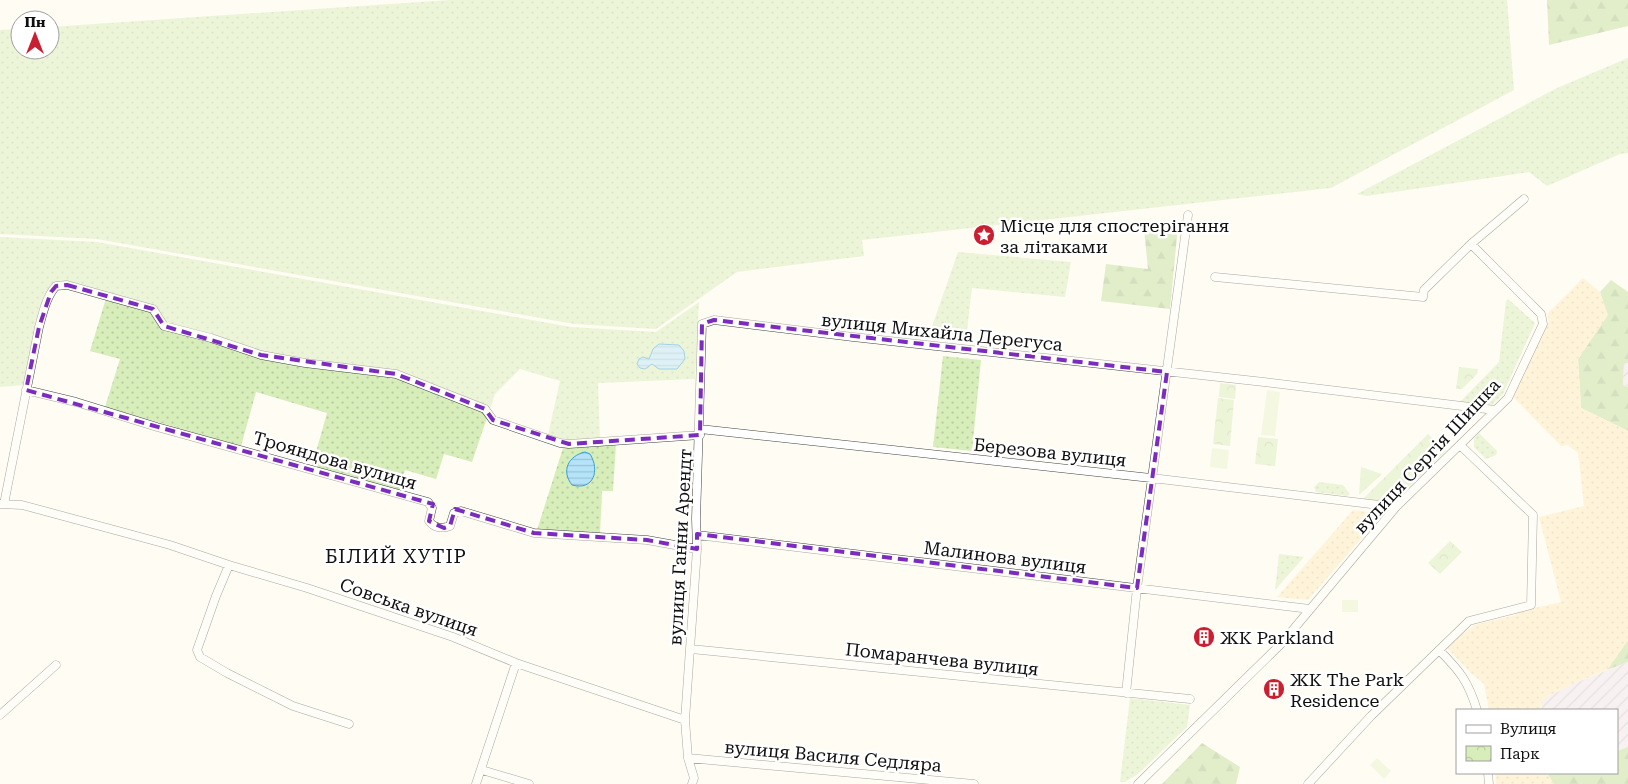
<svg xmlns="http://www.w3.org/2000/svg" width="1628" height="784" font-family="'Roboto Serif',serif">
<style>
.industrial{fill:url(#industrial-furrows)}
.grass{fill:url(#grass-dots)}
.forest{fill:url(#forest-firs)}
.sand{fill:url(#sand-dots)}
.park{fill:url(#park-crowns)}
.pitch{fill:#e8f3cc}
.water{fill:url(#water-rules);stroke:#379fd5}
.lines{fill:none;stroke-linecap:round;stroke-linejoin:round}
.minor-casing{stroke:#434343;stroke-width:9}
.minor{stroke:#fff;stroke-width:8}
.marked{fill:none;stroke:#7b2cbf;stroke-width:4;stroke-dasharray:10 6;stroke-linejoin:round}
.labels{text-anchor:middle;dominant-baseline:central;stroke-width:5;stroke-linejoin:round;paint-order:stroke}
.poi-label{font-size:18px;fill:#101010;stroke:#fff;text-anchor:start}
.street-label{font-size:18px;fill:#101010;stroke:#fff}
.neighbourhood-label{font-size:19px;letter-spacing:1px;fill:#101010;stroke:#fff}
</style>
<defs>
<pattern id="industrial-furrows" width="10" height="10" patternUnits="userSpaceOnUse" patternTransform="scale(1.25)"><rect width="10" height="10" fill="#ede5ef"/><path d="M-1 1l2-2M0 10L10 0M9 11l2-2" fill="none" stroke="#cac3cc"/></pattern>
<pattern id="grass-dots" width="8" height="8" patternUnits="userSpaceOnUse" patternTransform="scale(1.25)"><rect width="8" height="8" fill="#d7edba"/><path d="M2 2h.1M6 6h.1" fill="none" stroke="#b8ca9f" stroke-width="1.8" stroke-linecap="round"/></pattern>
<pattern id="forest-firs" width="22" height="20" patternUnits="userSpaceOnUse" patternTransform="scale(1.25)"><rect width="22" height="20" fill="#bcde98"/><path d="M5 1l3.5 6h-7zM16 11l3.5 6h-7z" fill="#a1bd82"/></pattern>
<pattern id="sand-dots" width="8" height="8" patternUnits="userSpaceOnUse" patternTransform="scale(1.25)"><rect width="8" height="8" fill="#feecbd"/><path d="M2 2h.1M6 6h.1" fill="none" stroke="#d9c9a1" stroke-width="1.8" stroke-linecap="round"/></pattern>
<pattern id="park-crowns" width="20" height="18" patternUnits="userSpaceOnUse" patternTransform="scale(1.25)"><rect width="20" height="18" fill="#d7edba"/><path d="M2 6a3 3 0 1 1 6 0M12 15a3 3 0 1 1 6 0" fill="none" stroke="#b8ca9f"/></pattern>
<pattern id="water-rules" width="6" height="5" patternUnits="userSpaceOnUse" patternTransform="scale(1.25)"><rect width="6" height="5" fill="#b5e4fa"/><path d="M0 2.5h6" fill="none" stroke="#9bc3d5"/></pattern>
</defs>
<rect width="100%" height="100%" fill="#fffcf3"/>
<path class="industrial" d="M1624,363H1628V387L1623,385Z
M1628,662V747L1617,751V710H1541L1543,699L1575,683Z"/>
<path class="grass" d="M450,0H1507L1514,90L1331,188L862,240L864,256L737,272L656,329L574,324L97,239L0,234V30L20,29V50H50V27Z
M1628,58V153L1620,154L1547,186L1529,172L1367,196L1357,194L1557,88Z
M0,237L97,242L571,327L656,332L699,302L695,379L598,383L600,439L571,441L548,435L560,381L520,369L495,394L472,462L444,454L436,479L405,470L399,491L312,466L327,413L256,392L241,446L105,407L120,359L90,351L107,295L55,283L44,297L23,385L0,387Z
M958,252L1071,262L1065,297L972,288L966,339L928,338Z
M1508,299L1535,323L1503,394L1492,405L1460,402L1499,362L1506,301Z
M943,356L981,360L972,451L933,447Z
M1479,433L1497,451L1496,455L1486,459L1474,447V439Z
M616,444L613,491H602L600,534L537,530L563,448Z
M1319,482L1343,485L1350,494L1347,496L1316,492L1314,487Z
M1279,554L1304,557L1275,590Z
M1130,698L1190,705L1187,727L1138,774L1125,782H1120Z"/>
<path class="forest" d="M1547,0H1628V26L1549,45Z
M1178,226L1170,309L1101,301L1106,264L1148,269L1144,229Z
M1611,280L1628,292V363H1624L1623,385L1628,387V431L1581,408L1578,359L1607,315L1600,292Z
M1628,640V662L1607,670Z
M1202,743L1240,767L1236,784H1162Z
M1628,747V784H1554L1548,775L1554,773H1617V751Z"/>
<path class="sand" d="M1583,278L1600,292L1608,315L1578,359L1581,408L1628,431V640L1607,670L1575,683L1543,699L1541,710H1489L1484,684L1472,674L1446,647L1474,625L1516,615L1518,612L1561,602L1539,517L1584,506L1578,453L1568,445L1561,446L1513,397L1549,321L1547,314Z
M1353,510L1369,512L1372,516L1374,524L1308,600L1277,597Z
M1495,773H1542L1548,775L1554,784H1496Z"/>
<path class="park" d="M1459,367L1478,369L1477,374L1462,389H1456Z
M1220,383L1236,385L1235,399L1219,397Z
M1218,398L1234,400L1230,446L1213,444Z
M1428,434L1446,451L1390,505L1361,501Z
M1258,437L1278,439L1275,466L1255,464Z
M1361,467L1382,474L1359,495Z
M1450,541L1462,552L1440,574L1428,563Z"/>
<path class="pitch" d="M1267,390L1280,392L1275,436L1261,435Z
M1212,448L1229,450L1227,469L1210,467Z
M1342,600H1358V612H1342Z
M1377,758L1391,771L1384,779L1370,765Z"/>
<path class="water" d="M659,344L679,345L684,351L685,359L677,369H659L652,364L645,369L640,368L637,364L639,359L643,357L649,359L653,349Z
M585,452L590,454C600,470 594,491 572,485C561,471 568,456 585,452Z"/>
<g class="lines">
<g class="minor-casing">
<path id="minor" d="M1215,277L1423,297L1424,290L1471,244L1524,199
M26,390L76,402L157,427L428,502L432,508L429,521C434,528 442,529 450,526L454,513L461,511L534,533L647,540L697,549
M700,429L1160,479L1396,507
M0,504L22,505L170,545L229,565L307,588L453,637L516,663L685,720
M4,504L39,327C43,313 46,297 56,286L67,285L153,309L164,326L211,338L261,355L305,363L396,374L485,409L493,420L560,443L569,444L700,435
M697,535L1310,609
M229,565L216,596L197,650L200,657L227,673L293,706L349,724
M691,649L1190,699
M1439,650C1460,671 1468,681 1477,710
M1126,693L1137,588L1188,215
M0,715L56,665
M688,758L974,784
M482,770L529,784
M1488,773L1489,784
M476,784L516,663
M692,784L694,778L688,758L685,720L697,549L696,519L702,324L714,320L853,337L1264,382L1495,410
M1138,784L1281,644L1396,507L1508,398L1543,324L1541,314L1471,244
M1308,784L1371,716L1469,621L1531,605L1533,515L1460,445"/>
</g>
<use href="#minor" class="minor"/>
</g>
<path d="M0 0H1628V784H0ZM67,285L153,309L164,326L261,355L396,374L485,409L493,420L569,444L700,435L702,324L714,320L1167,372L1137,588L697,534V549L647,540L534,533L455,509L450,526L444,528L429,521L433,504L26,390L39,327L51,292L56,286Z" fill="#fffcf3" fill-opacity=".55" fill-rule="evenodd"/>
<path class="marked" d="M67,285L153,309L164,326L261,355L396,374L485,409L493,420L569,444L700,435L702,324L714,320L1167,372L1137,588L697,534V549L647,540L534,533L455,509L450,526L444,528L429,521L433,504L26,390L39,327L51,292L56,286Z"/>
<defs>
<g id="sight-disc" transform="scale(1.125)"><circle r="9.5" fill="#ca1f30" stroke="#fff"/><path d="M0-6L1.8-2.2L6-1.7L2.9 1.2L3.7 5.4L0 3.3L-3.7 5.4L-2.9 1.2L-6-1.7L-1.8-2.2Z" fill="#fff"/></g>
<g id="building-disc" transform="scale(1.125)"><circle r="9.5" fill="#ca1f30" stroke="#fff"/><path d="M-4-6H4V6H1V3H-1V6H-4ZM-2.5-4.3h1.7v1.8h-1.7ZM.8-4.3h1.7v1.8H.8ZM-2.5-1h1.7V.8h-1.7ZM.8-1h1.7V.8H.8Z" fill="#fff"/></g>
</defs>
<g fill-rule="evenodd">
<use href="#sight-disc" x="984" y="235"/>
<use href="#building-disc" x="1204" y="637"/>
<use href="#building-disc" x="1274" y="689"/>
</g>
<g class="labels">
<g class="poi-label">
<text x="1000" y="225">Місце для спостерігання<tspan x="1000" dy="21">за літаками</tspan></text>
<text x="1220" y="637">ЖК Parkland</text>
<text x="1290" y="679">ЖК The Park<tspan x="1290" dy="21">Residence</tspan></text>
</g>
<g class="street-label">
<text transform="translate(942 332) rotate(6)">вулиця Михайла Дерегуса</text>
<text transform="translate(1050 452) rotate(6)">Березова вулиця</text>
<text transform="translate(1427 456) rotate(-47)">вулиця Сергія Шишка</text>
<text transform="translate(335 460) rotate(16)">Трояндова вулиця</text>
<text transform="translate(680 547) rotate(-87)">вулиця Ганни Арендт</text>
<text transform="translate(1005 557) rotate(7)">Малинова вулиця</text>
<text transform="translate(409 607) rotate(19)">Совська вулиця</text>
<text transform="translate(942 659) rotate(6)">Помаранчева вулиця</text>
<text transform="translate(833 756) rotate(5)">вулиця Василя Седляра</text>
</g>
<g class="neighbourhood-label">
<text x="396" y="556">БІЛИЙ ХУТІР</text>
</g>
</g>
<rect x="1456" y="709" width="162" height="65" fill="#ffffff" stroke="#9f9f9f"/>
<rect x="1466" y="725" width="25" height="8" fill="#ffffff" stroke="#9f9f9f"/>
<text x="1500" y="734" font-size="15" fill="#101010">Вулиця</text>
<rect x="1466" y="746" width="25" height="15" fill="url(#park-crowns)" stroke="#9f9f9f"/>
<text x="1500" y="759" font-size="15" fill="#101010">Парк</text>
<g transform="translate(35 35)"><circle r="24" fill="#ffffff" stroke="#9f9f9f"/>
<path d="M0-4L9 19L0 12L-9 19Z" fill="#ca1f30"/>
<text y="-8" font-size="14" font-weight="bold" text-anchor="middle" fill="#101010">Пн</text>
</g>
</svg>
